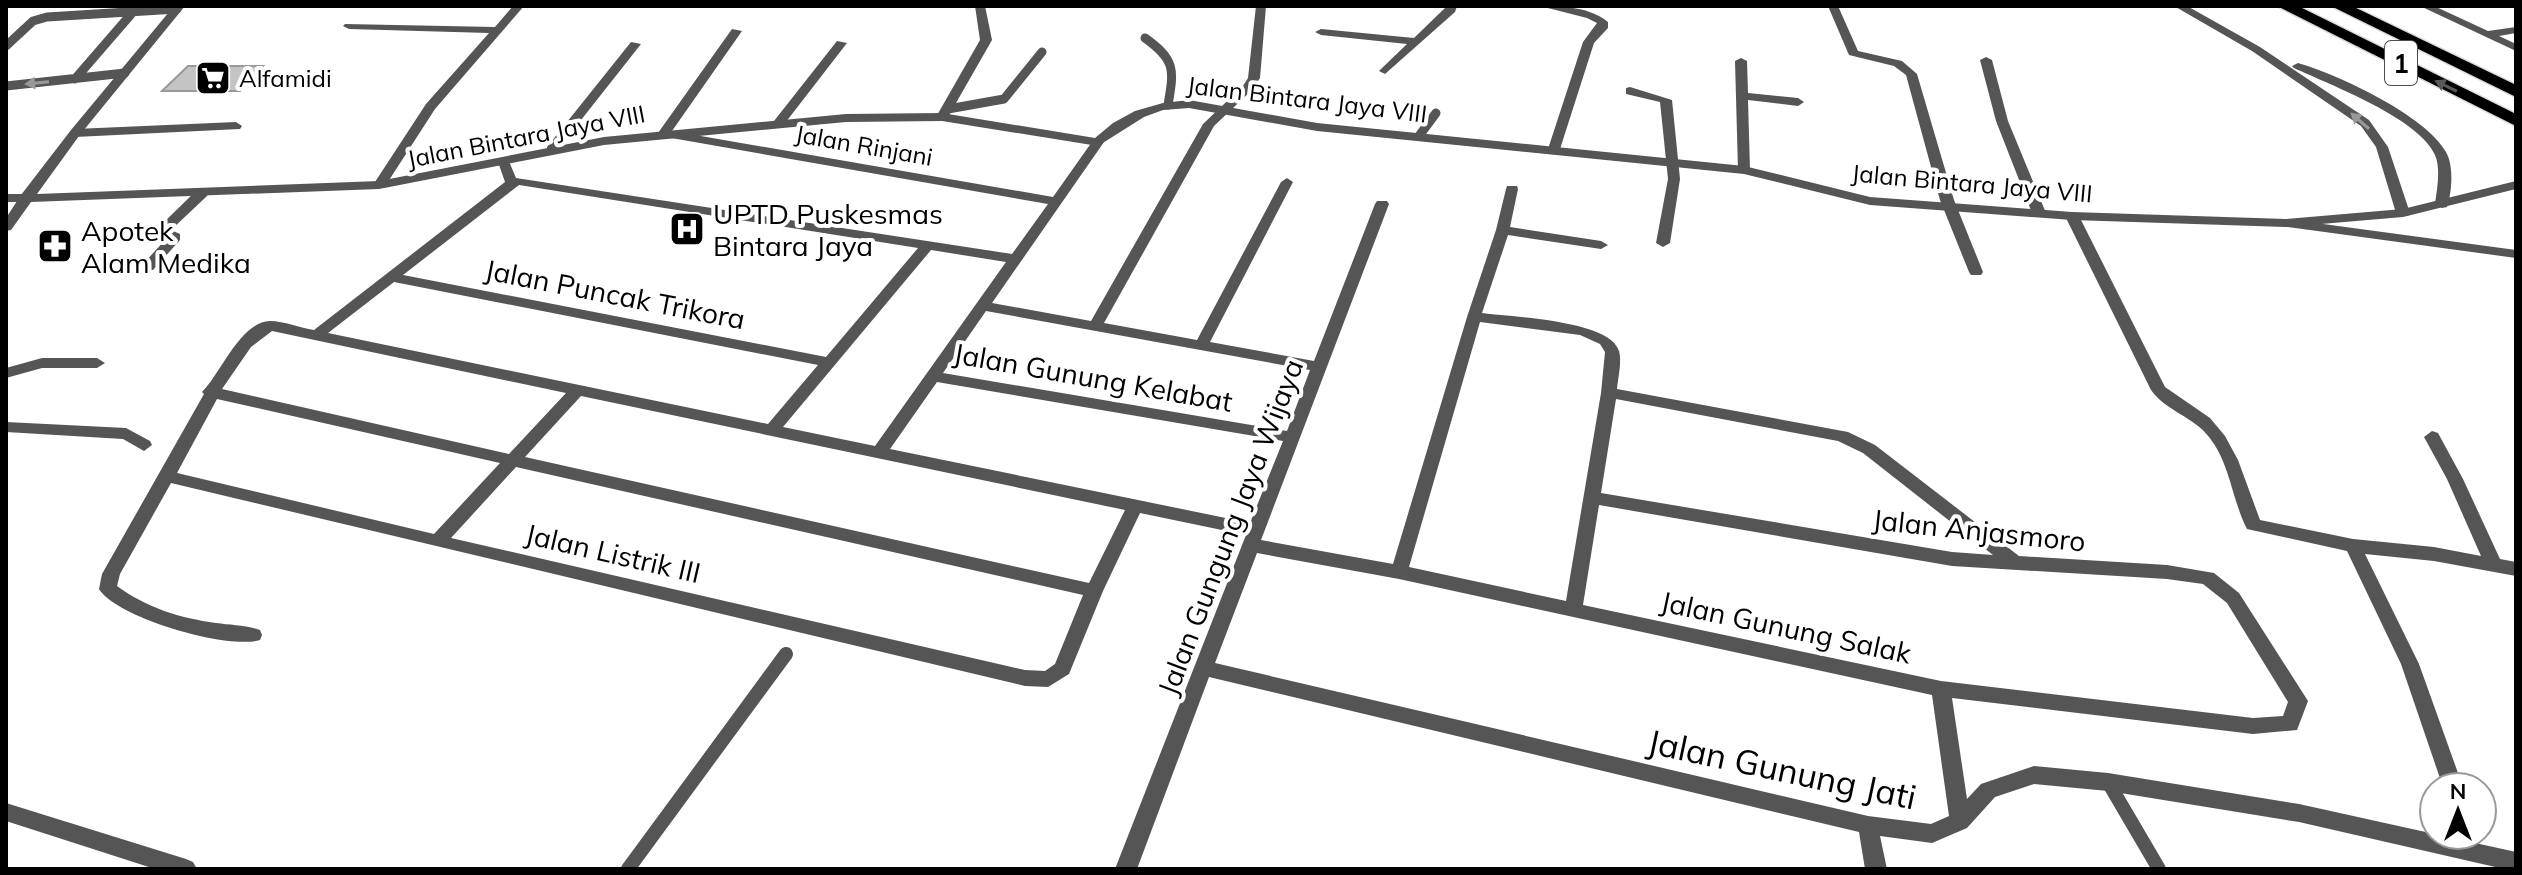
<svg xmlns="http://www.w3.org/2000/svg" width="2522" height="875" font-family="Mulish,sans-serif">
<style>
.building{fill:#c4c4c4;stroke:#999;stroke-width:2}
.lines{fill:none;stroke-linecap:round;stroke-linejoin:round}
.motorway-casing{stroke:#dbdbdb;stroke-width:3}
.service-far1{stroke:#555;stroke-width:9}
.service{stroke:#555;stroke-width:14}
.minor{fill:#555;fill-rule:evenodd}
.tertiary{fill:#555;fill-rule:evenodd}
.motorway{fill:#000;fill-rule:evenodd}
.oneway{fill:#999}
.oneway2{fill:#595959}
.labels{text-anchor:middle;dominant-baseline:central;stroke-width:8;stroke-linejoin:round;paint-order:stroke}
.far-poi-label{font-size:24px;fill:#000;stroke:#fff;text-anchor:start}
.far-street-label{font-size:24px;fill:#000;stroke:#fff}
.shield{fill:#fff;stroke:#4c4c4c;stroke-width:2}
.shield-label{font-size:26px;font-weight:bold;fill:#000}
.poi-label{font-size:28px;fill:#000;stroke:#fff;text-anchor:start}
.street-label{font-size:28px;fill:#000;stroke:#fff}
.near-street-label{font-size:34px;fill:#000;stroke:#fff}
</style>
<rect width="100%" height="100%" fill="#fff"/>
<path class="building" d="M188,66H263L240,91H162Z"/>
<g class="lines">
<g class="motorway-casing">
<path id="motorway" d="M2277,6H2298L2516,114V126Z
M2331,6H2352L2516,85V97Z"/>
</g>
<path class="service-far1" d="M1145,38C1176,60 1174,70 1168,105
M6,46L33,21L47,17L177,9
M75,79L133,12
M6,86L125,73
M948,109L1004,99L1042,52
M1419,136L1436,113"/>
<path class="service" d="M2108,782L2159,869
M628,869L786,654"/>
<path class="minor" d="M513,6H524L435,109L384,188H374L373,185L426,104L489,33L349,29L343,26L345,24L495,27Z
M975,6H985L992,40L948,117L946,120H938L936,117L980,40Z
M1256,6H1266L1260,78L1252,90L1214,126L1104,323L1197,340L1281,182L1287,178L1293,182L1210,342L1314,361L1375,204L1377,201H1387L1389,204L1261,540L1393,564L1467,317L1496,230L1506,189L1507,186H1517L1518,189L1510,227L1601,241L1608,245L1601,249L1508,235L1482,313C1511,317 1610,320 1619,351C1622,362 1618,378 1617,389L1848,432L1875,445L2019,556L2167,565L2214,573L2239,593L2308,701L2297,730L2253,734L1952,698L1967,799L1981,784L2034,766L2108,773L2299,804L2516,852V869H2504L2299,822L2108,791L2034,784L1995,797L1967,828L1932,843L1880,836L1887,869H1865L1859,832L1209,677L1137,869H1115L1246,535L1140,513L1103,591L1069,674L1048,687L1025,686L171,483L120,574L117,586C147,608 180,618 216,623C230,625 246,625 260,630L262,635L260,640C228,650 117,618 99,589L102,574L204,394L202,392C220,375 240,322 270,321C284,321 300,328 314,330L505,182L498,162L500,159H508L516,178L1012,254L1048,204L660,136L658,133L732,29L742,31L672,131L1053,197L1094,139H1102L1104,142L992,303L1091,321L1203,124L1243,86L1248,78ZM519,185L918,248L826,357L403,275ZM931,250L1006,262L875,446L783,427ZM394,282L818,365L768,424L328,333ZM986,311L1310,370L1287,431L943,373ZM1480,322L1580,335L1600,344L1605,352L1601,393L1566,601L1409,567ZM272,331L566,393L509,454L222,389L251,347ZM937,382L1283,441L1250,523L890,449ZM581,396L1125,510L1089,583L525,457ZM217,399L500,463L434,534L177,473ZM1616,399L1838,441L1863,453L1993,555L1952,552L1601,493ZM516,467L1083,595L1055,664L1045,671L1025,670L451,538ZM1599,505L1952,566L2167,579L2203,584L2227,603L2288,702L2283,716L2253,718L1941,681L1583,605ZM1257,553L1399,579L1932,695L1949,816L1931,824L1868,816L1215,663Z
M1447,6H1457L1455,12L1385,74L1379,71L1381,69L1407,44L1321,35L1315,32L1321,29L1414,38Z
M1540,6C1563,6 1590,7 1608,22V28L1594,43L1560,149L1554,153L1548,149L1583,42L1597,23L1587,18Z
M1828,6H1838L1858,51L1902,61L1917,74L1954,200L1983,272L1981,275H1971L1969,272L1940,200L1906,75L1894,66L1849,55Z
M2174,6H2187L2260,47L2369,120L2388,147L2410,213L2408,216H2398L2396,213L2376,147L2361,126L2252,51Z
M2420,6H2434L2488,31L2516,27V33L2499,36L2516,44V51Z
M837,41L847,43L782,127H774V121Z
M631,42L641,44L555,153H547V147Z
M1986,57L1992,60L2008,121L2046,213L2044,216L2039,217L2032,213L1996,121L1980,60Z
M1741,58L1747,61L1748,93L1798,98L1804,102L1798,106L1748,100L1750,170L1744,174L1738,170L1735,61Z
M2298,63C2339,75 2425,115 2446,152C2454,166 2452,192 2447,207L2442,208L2435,204C2437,189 2441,169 2435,155C2419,118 2330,85 2294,68L2292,66Z
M1630,87L1672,100L1680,179L1670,243L1663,247L1656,243L1668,179L1660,102L1626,94V88Z
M236,122L242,126L240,129L75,137L69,133L75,129Z
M202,189L209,193L207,196L171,230L180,234V240L153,270H143L141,267L143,264L167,238L157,232L160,226L197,190Z
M6,194H26L33,198L26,202H6Z
M2072,212L2079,216L2165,387L2210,418L2225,436L2238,460L2260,520L2353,539L2434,547L2481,556L2447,479L2424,437L2432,431L2438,433L2463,479L2500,559L2516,562V576L2434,561L2365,554L2419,664L2463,787H2443L2401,664L2347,551L2247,529C2232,500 2230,463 2209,437C2194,417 2166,411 2151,390L2065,216Z
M2286,219L2516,250V258L2281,226L2279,223Z
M42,358H97L105,363L97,368H42L6,378V368Z
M6,422L126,428L150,441L152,445L144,451L123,439L6,432Z"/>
<path class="tertiary" d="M174,6H185L79,136L37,194L379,181L604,137L846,114L942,113L1095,138L1113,123L1135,111L1163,103L1189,100L1317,123L1744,166L1870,197L2072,212L2286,219L2403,209L2516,181V189L2403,217L2286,227L2072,220L1870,205L1744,174L1317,131L1189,108L1163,110L1144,117L1098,146L942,121L846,122L604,145L379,189L31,202L11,230L6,231V218L21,195L71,130Z
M6,803L186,859L193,862L197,869H155L6,821Z"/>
<use href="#motorway" class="motorway"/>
</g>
<defs><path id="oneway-solid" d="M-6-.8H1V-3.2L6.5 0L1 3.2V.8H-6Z" transform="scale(2)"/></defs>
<g class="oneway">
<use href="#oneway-solid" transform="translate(37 83) rotate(174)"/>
<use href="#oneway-solid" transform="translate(2360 121) rotate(-139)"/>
</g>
<use class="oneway2" href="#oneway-solid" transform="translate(2446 86) rotate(-154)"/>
<defs>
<g id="supermarket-square" transform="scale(1.8)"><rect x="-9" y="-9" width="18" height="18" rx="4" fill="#000" stroke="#fff"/><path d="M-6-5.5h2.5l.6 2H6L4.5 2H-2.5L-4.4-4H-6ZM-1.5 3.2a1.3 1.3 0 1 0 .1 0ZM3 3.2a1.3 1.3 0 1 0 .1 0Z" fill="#fff"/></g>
<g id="hospital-square" transform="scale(1.8)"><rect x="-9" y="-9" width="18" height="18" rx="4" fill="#000" stroke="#fff"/><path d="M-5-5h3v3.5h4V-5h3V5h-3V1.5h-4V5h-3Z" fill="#fff"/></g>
<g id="pharmacy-square" transform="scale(1.8)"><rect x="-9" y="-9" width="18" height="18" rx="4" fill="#000" stroke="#fff"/><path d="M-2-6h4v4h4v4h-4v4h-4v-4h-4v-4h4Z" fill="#fff"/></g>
</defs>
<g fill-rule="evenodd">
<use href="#supermarket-square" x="213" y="78"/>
<use href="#hospital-square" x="687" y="229"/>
<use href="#pharmacy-square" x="55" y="246"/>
</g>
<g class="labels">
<g class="far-poi-label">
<text x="239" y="78">Alfamidi</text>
</g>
<g class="far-street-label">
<text transform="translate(1307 99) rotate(7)">Jalan Bintara Jaya VIII</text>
<text transform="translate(526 136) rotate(-11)">Jalan Bintara Jaya VIII</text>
<text transform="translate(864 145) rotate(10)">Jalan Rinjani</text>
<text transform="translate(1972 183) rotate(5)">Jalan Bintara Jaya VIII</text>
</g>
<rect class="shield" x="2385" y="41" width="32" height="44" rx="6"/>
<g class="shield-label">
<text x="2401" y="63">1</text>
</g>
<g class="poi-label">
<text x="713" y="213">UPTD Puskesmas<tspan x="713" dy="32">Bintara Jaya</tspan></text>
<text x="81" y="230">Apotek<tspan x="81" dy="32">Alam Medika</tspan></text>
</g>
<g class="street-label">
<text transform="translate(615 294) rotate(11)">Jalan Puncak Trikora</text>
<text transform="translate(1093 377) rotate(10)">Jalan Gunung Kelabat</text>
<text transform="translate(1230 527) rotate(-69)">Jalan Gungung Jaya Wijaya</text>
<text transform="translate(1979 530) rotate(6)">Jalan Anjasmoro</text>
<text transform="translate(613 553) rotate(13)">Jalan Listrik III</text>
<text transform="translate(1786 627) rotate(12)">Jalan Gunung Salak</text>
</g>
<g class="near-street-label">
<text transform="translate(1782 769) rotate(12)">Jalan Gunung Jati</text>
</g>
</g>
<rect width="2522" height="875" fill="none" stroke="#000000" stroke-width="16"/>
<g transform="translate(2458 811)"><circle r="38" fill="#ffffff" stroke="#999999" stroke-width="2"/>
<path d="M0-6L14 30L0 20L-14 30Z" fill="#000000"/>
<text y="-12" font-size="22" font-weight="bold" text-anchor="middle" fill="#000000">N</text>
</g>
</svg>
